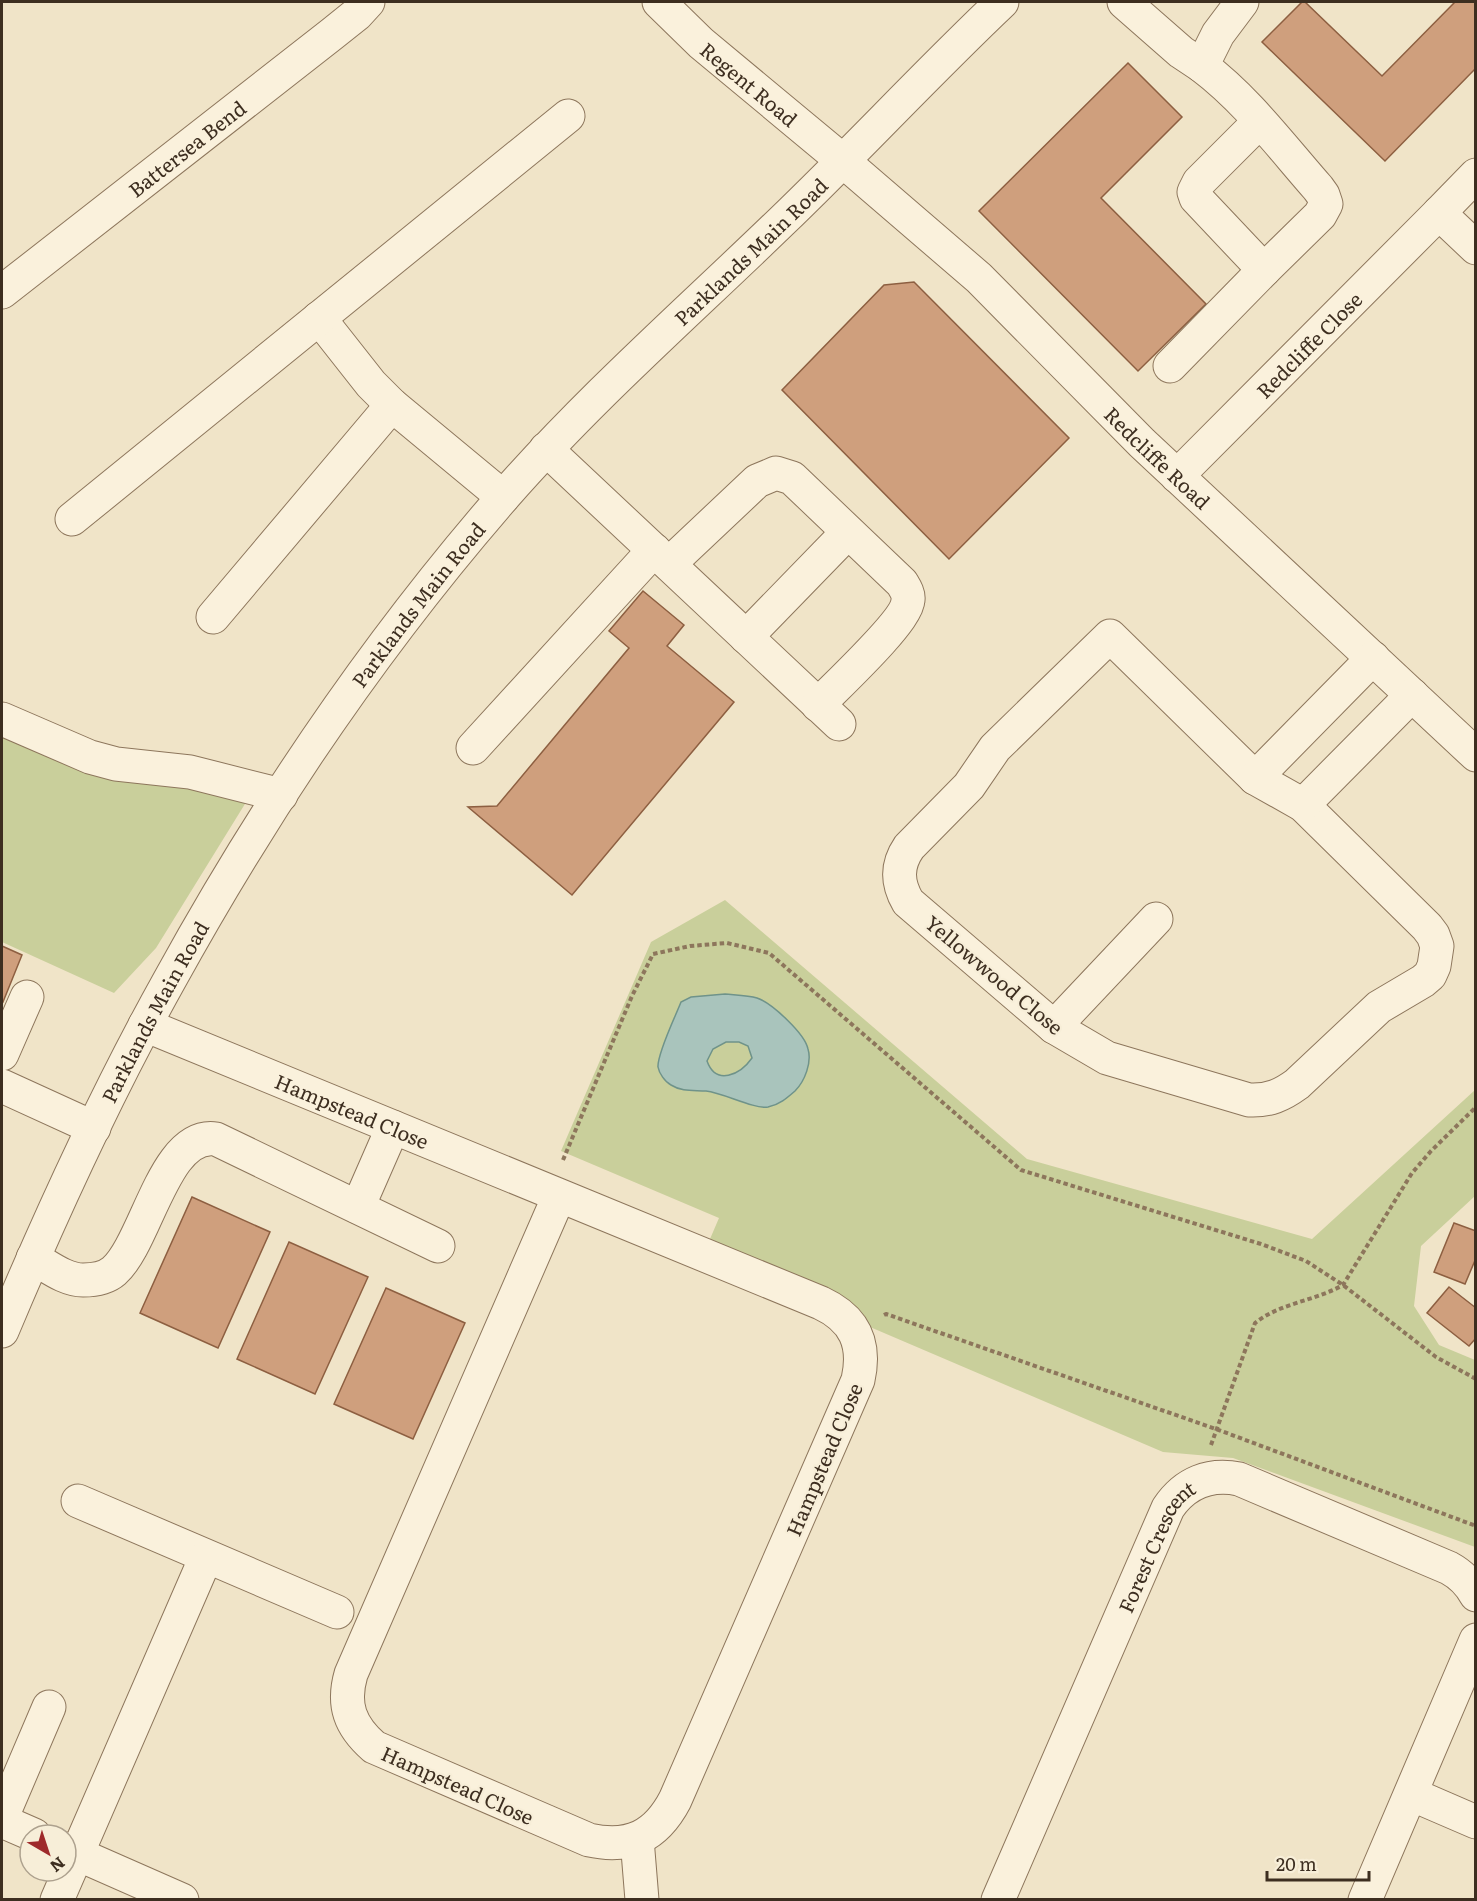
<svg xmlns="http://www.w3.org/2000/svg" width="1477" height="1901" font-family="Literata,serif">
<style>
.green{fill:#c9cf9b}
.water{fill:#a9c4bc;stroke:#6f938a;stroke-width:1.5;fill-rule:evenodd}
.building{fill:#cf9f7d;stroke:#8d5f41;stroke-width:1.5}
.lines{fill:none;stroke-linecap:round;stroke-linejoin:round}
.minor-casing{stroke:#8d765c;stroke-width:35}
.path{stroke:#8d765c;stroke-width:4;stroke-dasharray:4.5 3;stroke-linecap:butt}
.minor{stroke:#faf1dc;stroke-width:33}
.labels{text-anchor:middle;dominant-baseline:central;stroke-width:4.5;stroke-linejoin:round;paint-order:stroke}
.street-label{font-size:20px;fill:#3d2e20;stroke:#f7eed8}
</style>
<rect width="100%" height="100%" fill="#f0e4c8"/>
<path class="green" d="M2,736L23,743L101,777H154L248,799L156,948L114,993L2,942Z
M725,900L1027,1159L1312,1239L1475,1090V1196L1421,1246L1414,1306L1439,1345L1475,1360V1547L1233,1458L1163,1452L870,1327L846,1298L710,1239L719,1218L561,1151L651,942Z"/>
<path class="water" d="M725,994C735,995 748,995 757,998C772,1003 805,1034 808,1049C812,1062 805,1081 795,1091C787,1098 779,1105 768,1107C753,1109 724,1093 706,1091C694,1090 682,1092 671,1085C665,1082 659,1073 658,1067C657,1054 676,1015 681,1002L691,997ZM726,1042H739L748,1046L752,1058C740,1075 716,1086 707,1061L713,1049Z"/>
<path class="building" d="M1302,2H1305L1382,76L1455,2H1476V68L1385,161L1262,42Z
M1128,63L1182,117L1101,198L1206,304L1138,371L979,211Z
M914,282L1069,438L949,559L782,390L884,285Z
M643,591L684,625L667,646L734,702L572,895L468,807L497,806L629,648L609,631Z
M2,946L22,955L3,1002L2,1001Z
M192,1197L270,1232L218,1348L140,1313Z
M1454,1223L1476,1231V1258L1465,1284L1434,1272Z
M289,1242L368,1277L315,1394L237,1359Z
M1449,1287L1476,1308V1338L1469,1346L1427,1313Z
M386,1288L465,1323L413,1439L334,1404Z"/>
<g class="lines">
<g class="minor-casing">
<g id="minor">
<path id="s1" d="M659,2L701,43L843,161L979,278L1142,443L1476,755"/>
<path d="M1124,2L1181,52L1202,66"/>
<path d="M1242,2L1218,34L1202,66C1247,100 1281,146 1318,188L1323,195L1326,204L1320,215L1264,270L1196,198L1194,192L1199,182L1260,121"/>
<path d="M1476,175L1439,213L1476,248"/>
<path id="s2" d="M2,292L332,34L357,14L368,2"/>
<path d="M319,318L371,384L392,405L503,497"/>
<path d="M1170,366L1264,270"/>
<path d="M546,449L839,724"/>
<path id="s3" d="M1177,476L1439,213"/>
<path d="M72,519L568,116"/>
<path d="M669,564L757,481L776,473L792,478L902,583C905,588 909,594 908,600C907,621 835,687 818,705"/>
<path d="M213,617L392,405"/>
<path d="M1110,636L1255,778L1303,805L1427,927L1433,935L1437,946L1434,966L1430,975L1423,981L1379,1007L1297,1084C1282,1095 1269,1101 1249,1100L1107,1058L1054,1027L908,902C897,883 896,866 909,847L969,786L995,748Z"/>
<path d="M746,637L848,532"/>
<path d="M2,719L90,757L116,764L190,772L281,795"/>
<path d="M473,748L654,550"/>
<path d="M1255,778L1373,658"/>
<path d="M1303,805L1412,695"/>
<path id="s4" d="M145,1025L821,1303C855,1319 866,1344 858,1380L675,1800C656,1836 630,1849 589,1840L374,1747C350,1726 342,1705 351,1674L559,1196"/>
<path d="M1054,1027L1156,919"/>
<path d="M2,1054L27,997"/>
<path d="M2,1086L94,1128"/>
<path d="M358,1207L393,1127"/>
<path d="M33,1258C48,1266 65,1280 83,1280C94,1280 106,1278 114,1271C147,1242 164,1131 216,1139L438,1246"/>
<path id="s5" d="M2,1331C52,1212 106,1094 169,981C263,810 376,643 505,495C590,398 688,312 781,222C856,150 927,73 1002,2"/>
<path d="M78,1501L337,1612"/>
<path d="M1411,1794L1476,1822"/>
<path d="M2,1817L49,1707"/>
<path d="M2,1821L34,1835"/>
<path d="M637,1839L642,1900"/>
<path d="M66,1849L182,1900"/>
<path d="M57,1900L206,1557"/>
<path id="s6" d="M998,1900L1168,1508C1185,1483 1209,1473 1239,1479L1449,1568C1460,1574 1469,1582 1476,1595"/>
<path d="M1365,1900L1476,1640"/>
</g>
</g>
<path class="path" d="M563,1160L632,996L653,954L690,946L727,943L769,953L1021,1170L1261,1244L1306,1261L1343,1285L1436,1357L1476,1379
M884,1315L886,1314L1216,1429L1476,1526
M1211,1445L1255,1323C1280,1303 1315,1301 1343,1285L1412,1173L1431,1151L1476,1107"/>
<use href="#minor" class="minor"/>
</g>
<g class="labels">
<g class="street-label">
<text stroke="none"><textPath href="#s1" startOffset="122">Regent Road</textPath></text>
<text stroke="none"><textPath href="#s2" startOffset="234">Battersea Bend</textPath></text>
<text stroke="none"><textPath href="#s5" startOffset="1326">Parklands Main Road</textPath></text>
<text stroke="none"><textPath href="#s3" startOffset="186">Redcliffe Close</textPath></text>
<text stroke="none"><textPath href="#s1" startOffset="676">Redcliffe Road</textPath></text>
<text stroke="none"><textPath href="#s5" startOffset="840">Parklands Main Road</textPath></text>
<text transform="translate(995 974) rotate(40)">Yellowwood Close</text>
<text stroke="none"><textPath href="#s5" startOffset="354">Parklands Main Road</textPath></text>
<text stroke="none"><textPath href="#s4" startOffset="224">Hampstead Close</textPath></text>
<text transform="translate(823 1459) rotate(-67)">Hampstead Close</text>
<text stroke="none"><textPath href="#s6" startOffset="388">Forest Crescent</textPath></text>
<text transform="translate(458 1784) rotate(24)">Hampstead Close</text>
</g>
</g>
<rect width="1477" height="1901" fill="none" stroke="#3d2e20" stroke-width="6"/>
<g transform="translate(48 1853) rotate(141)"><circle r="28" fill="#f7eed8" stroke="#ada18e" stroke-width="1.5"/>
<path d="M0-4.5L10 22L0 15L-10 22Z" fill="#9e2a2b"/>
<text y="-9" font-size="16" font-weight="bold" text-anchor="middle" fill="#3d2e20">N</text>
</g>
<path d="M1267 1871v9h102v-9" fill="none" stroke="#3d2e20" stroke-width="3"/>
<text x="1276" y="1871" font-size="18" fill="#3d2e20" stroke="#f7eed8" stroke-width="4.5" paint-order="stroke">20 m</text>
</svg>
